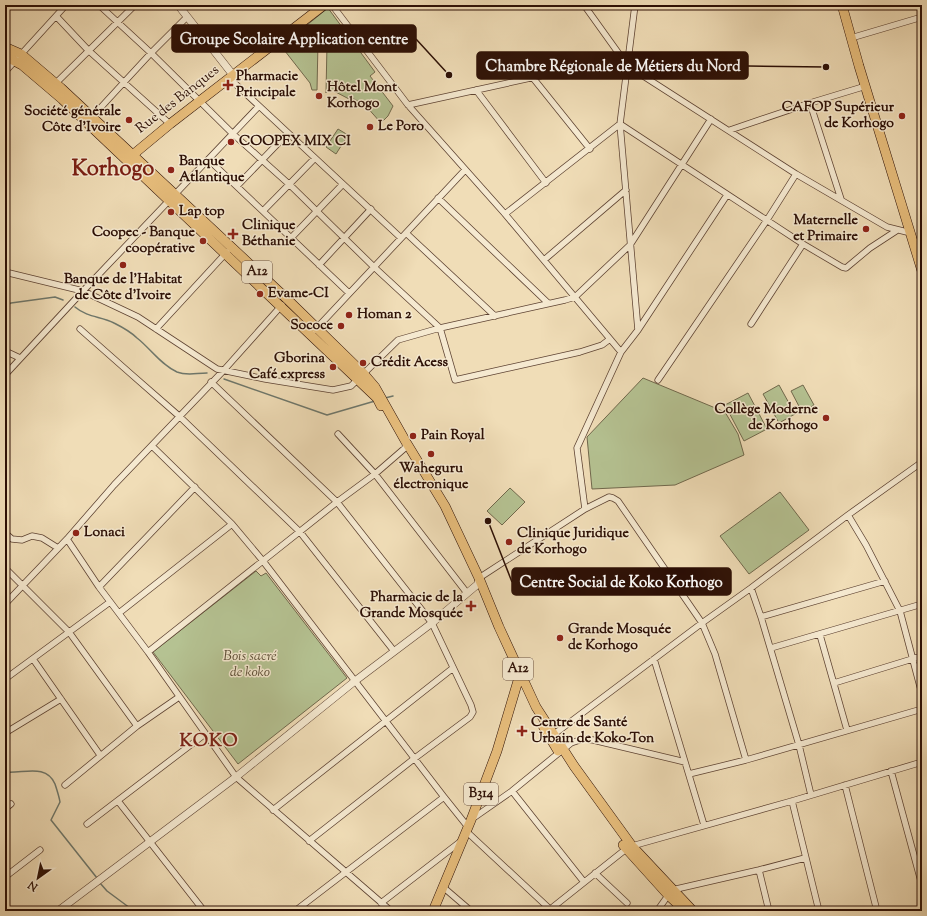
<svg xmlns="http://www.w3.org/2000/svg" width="927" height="916" font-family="'Sorts Mill Goudy',serif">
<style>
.green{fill:#b5c292;stroke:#70684c}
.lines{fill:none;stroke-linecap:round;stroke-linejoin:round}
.stream{stroke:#6e776b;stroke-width:1.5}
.minor-casing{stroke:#5d4232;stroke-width:7}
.tertiary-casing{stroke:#5d4232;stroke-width:8}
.primary-casing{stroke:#2c0f05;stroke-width:10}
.minor{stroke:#f5e9d0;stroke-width:5.5}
.tertiary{stroke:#f5e9d0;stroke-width:7}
.primary{stroke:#e8be7c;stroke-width:9}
.poi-dot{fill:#8f2418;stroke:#f5e9d0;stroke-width:1.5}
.labels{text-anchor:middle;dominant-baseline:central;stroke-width:3;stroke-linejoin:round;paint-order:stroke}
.shield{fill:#f5e9d0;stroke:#685042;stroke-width:1}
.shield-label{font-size:13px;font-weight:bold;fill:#2c0f05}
.poi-label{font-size:14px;font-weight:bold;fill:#2c0f05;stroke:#f5e9d0;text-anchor:start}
.street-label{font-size:14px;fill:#2c0f05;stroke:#f5e9d0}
.park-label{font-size:14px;font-style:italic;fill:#5c4e36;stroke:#f5e9d0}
.district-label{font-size:18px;font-weight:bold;letter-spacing:1px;fill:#7a1f14;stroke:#f5e9d0}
.town-label{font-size:22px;font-weight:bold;fill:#7a1f14;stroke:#f5e9d0}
.leader{fill:none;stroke:#2c0f05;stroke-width:1.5}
.callout-dot{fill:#2c0f05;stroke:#f5e9d0;stroke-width:1.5}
.callout{fill:#2c0f05;stroke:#2c0f05;stroke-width:1.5}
.callout-label{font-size:15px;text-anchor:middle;font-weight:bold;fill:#fff}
</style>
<rect width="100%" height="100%" fill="#f0ddb7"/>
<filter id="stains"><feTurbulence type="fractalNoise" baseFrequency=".005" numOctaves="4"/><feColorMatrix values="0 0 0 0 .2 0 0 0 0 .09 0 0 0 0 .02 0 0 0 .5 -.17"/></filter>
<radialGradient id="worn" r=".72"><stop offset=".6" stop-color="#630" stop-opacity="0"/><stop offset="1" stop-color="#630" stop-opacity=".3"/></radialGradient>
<path class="green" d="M328,8L375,72L370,76L393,106L388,116L381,123L365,105L352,98L351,100L328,88L326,93L327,44L344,45V35H323V42H318L317,90H312L310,83L281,46Z
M338,129L348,135L336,154L326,147Z
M643,378L725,412L738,434L744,455L675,485L592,489L587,437Z
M779,385L795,414L779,423L763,394Z
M803,385L814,405L802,412L791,391Z
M748,393L767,429L744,441L725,405Z
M510,488L525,502L502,525L487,511Z
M780,492L809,530L749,574L720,536Z
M256,571L261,576L266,573L347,678L238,764L153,652Z"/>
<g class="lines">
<path class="stream" d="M5,306L11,303L55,297L63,300
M75,307C88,318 101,316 114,323C122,327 131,332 137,338C150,348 161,365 177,372C187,376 196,373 207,373
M224,379L327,415L375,401
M385,398L393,396
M5,772C23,774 46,763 55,784C57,790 59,796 60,802L51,820L97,878
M100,883L107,891L134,911"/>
<g class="minor-casing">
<path id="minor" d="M99,5L151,53L233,134L290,185L374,267L440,328L455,380L580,352L602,345L610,339
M332,5L408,105L505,214L621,352
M584,5L622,58L628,65L634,70L796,174L887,227L911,233
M635,5L620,124L638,330
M56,16L88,50L170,124
M851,38L922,17
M5,72L66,5
M229,78L401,238
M533,78L590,149
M56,83L135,5
M476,90L546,183
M810,103L841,199
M408,105L622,58
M91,118L151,53L187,17
M730,130L810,103L866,86
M209,160L349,293
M237,186L288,133
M438,198L548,303
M263,211L315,158
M505,214L620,124L803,244L842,267L846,268L870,248L896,231
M406,233L495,316
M291,238L343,184
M544,260L626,190
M319,265L371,209
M5,272L83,291L138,317L217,369L265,379L333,390L351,386L398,340L440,328L565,300L575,297L630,245L711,119
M751,324L803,244
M80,329L131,374L179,416L300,532L394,651
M156,329L227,252
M315,330L465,170
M5,351L20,358
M5,375L83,291L259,106
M658,380L767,220L796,174
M211,382L337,502L432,623L471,705L473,712L470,717L415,758L309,841
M338,434L375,474L467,593
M152,446L232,524L263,561L444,797L468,827
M585,509L577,448L621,352L638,330L727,195
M848,515L866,545L900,611L922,694
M5,533L12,539L22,540L32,536L42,538L58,548
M67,539L99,587L148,652L236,777L391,911
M5,568L69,632L137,726
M479,578L585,509L609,497L613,498L618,501L702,623L715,654L746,760
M99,587L195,487
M751,588L761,617L799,745L811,795
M5,604L67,539L114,485L224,370L282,305
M119,613L232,524
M761,617L885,581
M820,635L847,730
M771,648L922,604
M148,652L337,502L375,474L405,448L406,442
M33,659L100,755
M654,659L704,825
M5,679L110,602
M834,683L922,656
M5,733L61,699
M553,735L702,623L751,588L848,515L922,462
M891,771L922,885
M689,774L746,760L922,709
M65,785L137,726L179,697
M845,785L877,911
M512,791L584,882
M118,801L204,911
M792,801L819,911
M5,809L11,804
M273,810L453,668
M472,819L512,791L571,743L583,739L593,740L685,762
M87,824L205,734
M466,831L552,911
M759,870L769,911
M595,873L627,903
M5,877L40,850
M443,887L471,911
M381,903L460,842
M295,911L444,797
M548,911L626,849L632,846L792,801L922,762
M657,911L672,890L759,870L805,858"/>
</g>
<g class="tertiary-casing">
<path id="tertiary" d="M178,5L233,75
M58,911L236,777L355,681L432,623L478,584L479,578"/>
</g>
<g class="primary-casing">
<path id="primary" d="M842,5L859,66L922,271
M5,47L21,54L61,88L287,299L363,373L375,387L406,442L445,506L479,578L499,627L536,707L574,766L632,846L693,911
M5,56L22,65L62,99L357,379L377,398L381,406
M129,158L170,124L324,5
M543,726L558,751
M623,845L669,896L681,907
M433,911L471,820L497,751L520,674"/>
</g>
<use href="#minor" class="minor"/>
<use href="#tertiary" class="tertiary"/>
<use href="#primary" class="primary"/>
</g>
<g class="poi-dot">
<path d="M226 79h4v4h4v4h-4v4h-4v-4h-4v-4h4z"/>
<circle cx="319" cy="96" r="4"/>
<circle cx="902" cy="116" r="4"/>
<circle cx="129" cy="120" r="4"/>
<circle cx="370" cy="127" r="4"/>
<circle cx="231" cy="142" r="4"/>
<circle cx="171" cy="170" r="4"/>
<circle cx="171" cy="212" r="4"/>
<circle cx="866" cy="229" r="4"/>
<path d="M231 228h4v4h4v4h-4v4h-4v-4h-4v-4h4z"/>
<circle cx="203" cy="241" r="4"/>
<circle cx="123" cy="265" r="4"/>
<circle cx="260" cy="294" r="4"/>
<circle cx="349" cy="315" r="4"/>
<circle cx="341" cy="326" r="4"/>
<circle cx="363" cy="363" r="4"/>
<circle cx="333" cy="367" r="4"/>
<circle cx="826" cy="418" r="4"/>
<circle cx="413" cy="436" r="4"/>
<circle cx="431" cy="454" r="4"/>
<circle cx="76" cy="533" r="4"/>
<circle cx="509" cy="542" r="4"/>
<path d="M469 600h4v4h4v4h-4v4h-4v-4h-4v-4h4z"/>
<circle cx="560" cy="638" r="4"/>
<path d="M520 725h4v4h4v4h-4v4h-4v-4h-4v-4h4z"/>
</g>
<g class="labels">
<g class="shield">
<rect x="242" y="261" width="30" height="22" rx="3"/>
<rect x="503" y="658" width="30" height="22" rx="3"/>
<rect x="464" y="783" width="34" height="22" rx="3"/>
</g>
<g class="shield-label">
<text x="257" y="272">A12</text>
<text x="518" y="669">A12</text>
<text x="481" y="794">B314</text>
</g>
<g class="poi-label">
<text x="236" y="77">Pharmacie<tspan x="236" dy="16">Principale</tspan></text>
<text x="327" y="88">Hôtel Mont<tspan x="327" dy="16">Korhogo</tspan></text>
<text x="894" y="108" text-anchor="end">CAFOP Supérieur<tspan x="894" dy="16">de Korhogo</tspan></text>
<text x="121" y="112" text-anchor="end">Société générale<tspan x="121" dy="16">Côte d’Ivoire</tspan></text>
<text x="378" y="127">Le Poro</text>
<text x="239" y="142">COOPEX MIX CI</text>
<text x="179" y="162">Banque<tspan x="179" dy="16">Atlantique</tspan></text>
<text x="179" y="212">Lap top</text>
<text x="858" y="221" text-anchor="end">Maternelle<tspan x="858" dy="16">et Primaire</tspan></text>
<text x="242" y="226">Clinique<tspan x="242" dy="16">Béthanie</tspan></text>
<text x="195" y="233" text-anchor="end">Coopec - Banque<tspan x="195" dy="16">coopérative</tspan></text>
<text x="123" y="280" text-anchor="middle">Banque de l'Habitat<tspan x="123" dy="16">de Côte d'Ivoire</tspan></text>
<text x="268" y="294">Evame-CI</text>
<text x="357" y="315">Homan 2</text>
<text x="333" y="326" text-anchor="end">Sococe</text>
<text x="325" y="359" text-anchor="end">Gborina<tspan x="325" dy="16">Café express</tspan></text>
<text x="371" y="363">Crédit Acess</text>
<text x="818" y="410" text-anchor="end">Collège Moderne<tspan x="818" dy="16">de Korhogo</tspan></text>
<text x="421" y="436">Pain Royal</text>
<text x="431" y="469" text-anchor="middle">Waheguru<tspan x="431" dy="16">électronique</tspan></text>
<text x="84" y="533">Lonaci</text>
<text x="517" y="534">Clinique Juridique<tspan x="517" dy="16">de Korhogo</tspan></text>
<text x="463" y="598" text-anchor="end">Pharmacie de la<tspan x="463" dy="16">Grande Mosquée</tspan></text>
<text x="568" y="630">Grande Mosquée<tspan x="568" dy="16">de Korhogo</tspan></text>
<text x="531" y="723">Centre de Santé<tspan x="531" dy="16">Urbain de Koko-Ton</tspan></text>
</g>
<g class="street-label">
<text transform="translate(178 100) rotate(-38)">Rue des Banques</text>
</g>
<g class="park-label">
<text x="250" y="657">Bois sacré<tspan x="250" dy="16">de koko</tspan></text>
</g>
<g class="district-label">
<text x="209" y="742">KOKO</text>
</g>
<g class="town-label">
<text x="113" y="170">Korhogo</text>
</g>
</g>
<path class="leader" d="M449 75L416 39M826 67L748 66M488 521L512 582"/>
<g class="callout-dot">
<circle cx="449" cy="75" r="4"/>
<circle cx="826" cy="67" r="4"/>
<circle cx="488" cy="521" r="4"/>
</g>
<g class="callout">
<rect x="172" y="25" width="244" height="27" rx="4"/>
<rect x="477" y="52" width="271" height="27" rx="4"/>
<rect x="512" y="568" width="219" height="27" rx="4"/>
</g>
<g class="callout-label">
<text x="294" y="44">Groupe Scolaire Application centre</text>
<text x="613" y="71">Chambre Régionale de Métiers du Nord</text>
<text x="621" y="587">Centre Social de Koko Korhogo</text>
</g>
<rect width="927" height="916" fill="none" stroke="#f0ddb7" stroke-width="20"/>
<rect x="6" y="6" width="915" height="904" fill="none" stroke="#2c0f05" stroke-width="2"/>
<rect x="10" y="10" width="907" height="896" fill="none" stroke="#2c0f05"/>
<g transform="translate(38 878) rotate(213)" stroke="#f5e9d0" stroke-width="3" paint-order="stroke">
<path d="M0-3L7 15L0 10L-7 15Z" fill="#2c0f05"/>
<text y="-6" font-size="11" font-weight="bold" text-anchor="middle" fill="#2c0f05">N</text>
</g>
<rect width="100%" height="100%" filter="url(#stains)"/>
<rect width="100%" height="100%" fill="url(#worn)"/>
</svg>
